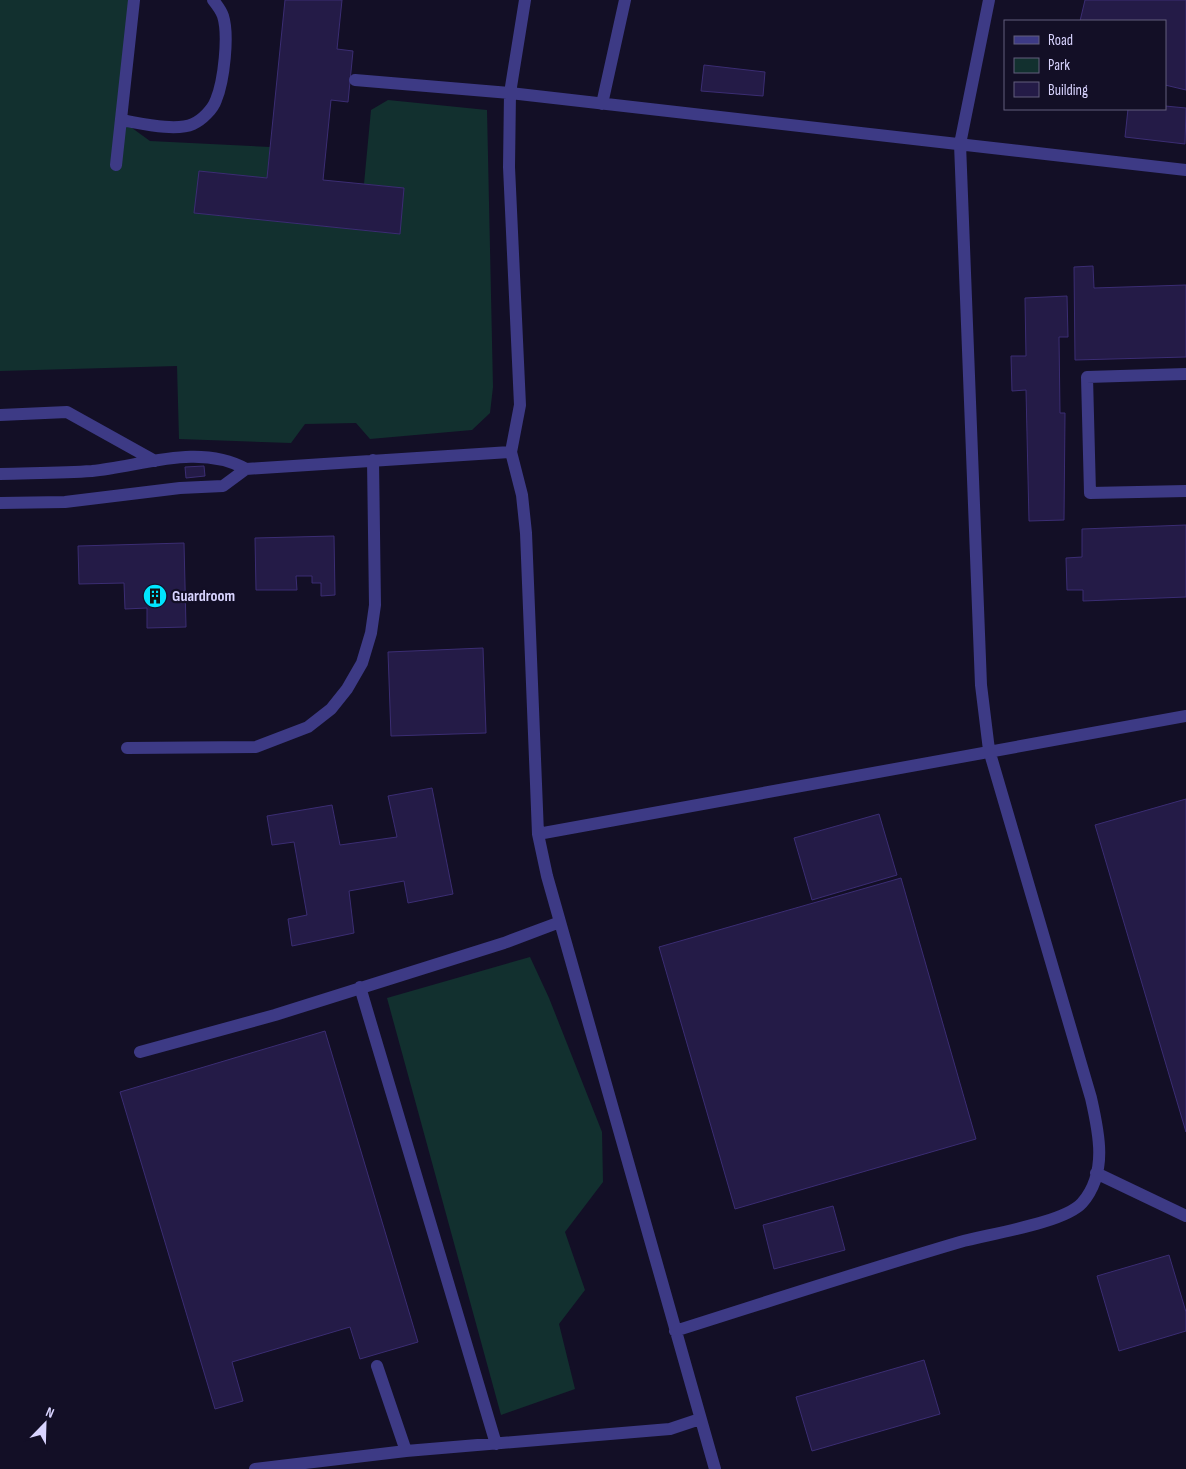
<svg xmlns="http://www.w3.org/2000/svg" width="1186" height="1469" font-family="'Sofia Sans Condensed',sans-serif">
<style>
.green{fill:#12302f}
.building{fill:#241b47;stroke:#3b2d73}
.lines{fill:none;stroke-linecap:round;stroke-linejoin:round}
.minor{stroke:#3d3a85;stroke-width:12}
.labels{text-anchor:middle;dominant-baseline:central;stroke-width:4.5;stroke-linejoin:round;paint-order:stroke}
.poi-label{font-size:16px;font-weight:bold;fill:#d9d4ff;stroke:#130f26;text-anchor:start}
</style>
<rect width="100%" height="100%" fill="#130f26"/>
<path class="green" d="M0,0H134L121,120L150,141L270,147L267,178L199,171L195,213L400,234L404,188L364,184L371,110L388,100L487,110L493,387L490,413L472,430L370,439L356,423L305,424L291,443L179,439L177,366L0,371Z
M530,957L549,998L602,1132L603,1182L565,1232L585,1290L559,1324L575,1389L501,1415L387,998Z"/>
<path class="building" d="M285,0H342L337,49L353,51L348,102L331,100L323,180L404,188L400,234L194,213L199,171L267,178Z
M1085,0H1186V90L1165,85V21H1080Z
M704,65L765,72L763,96L701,91Z
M1165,106L1186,108L1185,144L1125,137L1128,109H1165Z
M1093,266L1094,288L1186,285V357L1075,360L1074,267Z
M1067,296L1068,337H1059L1060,413H1065L1064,520L1029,521L1026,390L1012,391L1011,356H1026L1025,298Z
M204,466L205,476L186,478L185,467Z
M1186,525V597L1083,601V590H1067L1066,558L1082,557V529Z
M334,536L335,595L321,596V583H312V576H296L297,590H256L255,538Z
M184,543L186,627L147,628V608L125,609L124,583L79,584L78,546Z
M483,648L486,733L391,736L388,652Z
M432,788L453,894L408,903L404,881L349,891L354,933L292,946L288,919L307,915L294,842L272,845L267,816L332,805L340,845L397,837L388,796Z
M1186,799V1132L1095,825Z
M879,814L897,875L812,900L794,838Z
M901,878L976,1139L735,1209L659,947Z
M325,1031L418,1342L360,1359L350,1327L232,1362L243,1401L215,1409L120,1092Z
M833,1206L845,1250L774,1269L763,1225Z
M1169,1255L1186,1312V1331L1119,1351L1097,1276Z
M924,1360L940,1414L812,1451L796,1397Z"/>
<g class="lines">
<path class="minor" d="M355,80L510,93L1186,170
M602,104L625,0
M121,120C140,123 175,132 193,124C202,120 213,109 216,100C224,81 229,35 223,16C221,10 217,5 213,0
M116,165L134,0
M1186,374L1087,377L1090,493L1186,491
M0,415L67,412L155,461
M511,452L520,405L509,167L510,93L525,0
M0,474C31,473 62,473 92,471C142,466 199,443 246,469
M0,503L65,502L180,488L223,486L246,469L511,452L522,495L526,533L538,834L1186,716
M127,748L256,747L308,727L331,709L347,689L362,663L371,633L375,605L373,460
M538,834L547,876L715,1469
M360,987L496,1444
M140,1052L275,1015L504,943L560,922
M1096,1173L1186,1216
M675,1331C770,1301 865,1270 960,1242C989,1234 1064,1223 1082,1203C1108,1173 1099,1133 1091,1098L989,750L981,685L960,144L989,0
M377,1366L406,1451
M255,1469L406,1451L670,1429L700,1419"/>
</g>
<defs>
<g id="building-disc" transform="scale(1.25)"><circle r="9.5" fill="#00e5ff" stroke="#130f26"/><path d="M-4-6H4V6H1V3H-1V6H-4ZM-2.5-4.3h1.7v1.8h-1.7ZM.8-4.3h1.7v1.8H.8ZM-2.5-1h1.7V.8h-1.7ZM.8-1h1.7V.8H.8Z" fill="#111"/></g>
</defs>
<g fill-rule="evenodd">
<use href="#building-disc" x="155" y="596"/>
</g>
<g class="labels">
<g class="poi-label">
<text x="172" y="596">Guardroom</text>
</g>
</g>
<rect x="1004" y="20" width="162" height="90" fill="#130f26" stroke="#625e7d"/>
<rect x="1014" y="36" width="25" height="8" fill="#3d3a85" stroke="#625e7d"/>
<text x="1048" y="45" font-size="15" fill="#d9d4ff">Road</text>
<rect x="1014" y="58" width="25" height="15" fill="#12302f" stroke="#625e7d"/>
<text x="1048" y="70" font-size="15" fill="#d9d4ff">Park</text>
<rect x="1014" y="82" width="25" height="15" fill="#241b47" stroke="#625e7d"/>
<text x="1048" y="95" font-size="15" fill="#d9d4ff">Building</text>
<g transform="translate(45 1424) rotate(23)" stroke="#130f26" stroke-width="4" paint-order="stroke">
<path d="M0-4L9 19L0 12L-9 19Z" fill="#d9d4ff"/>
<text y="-8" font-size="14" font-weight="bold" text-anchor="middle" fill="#d9d4ff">N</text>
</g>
</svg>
